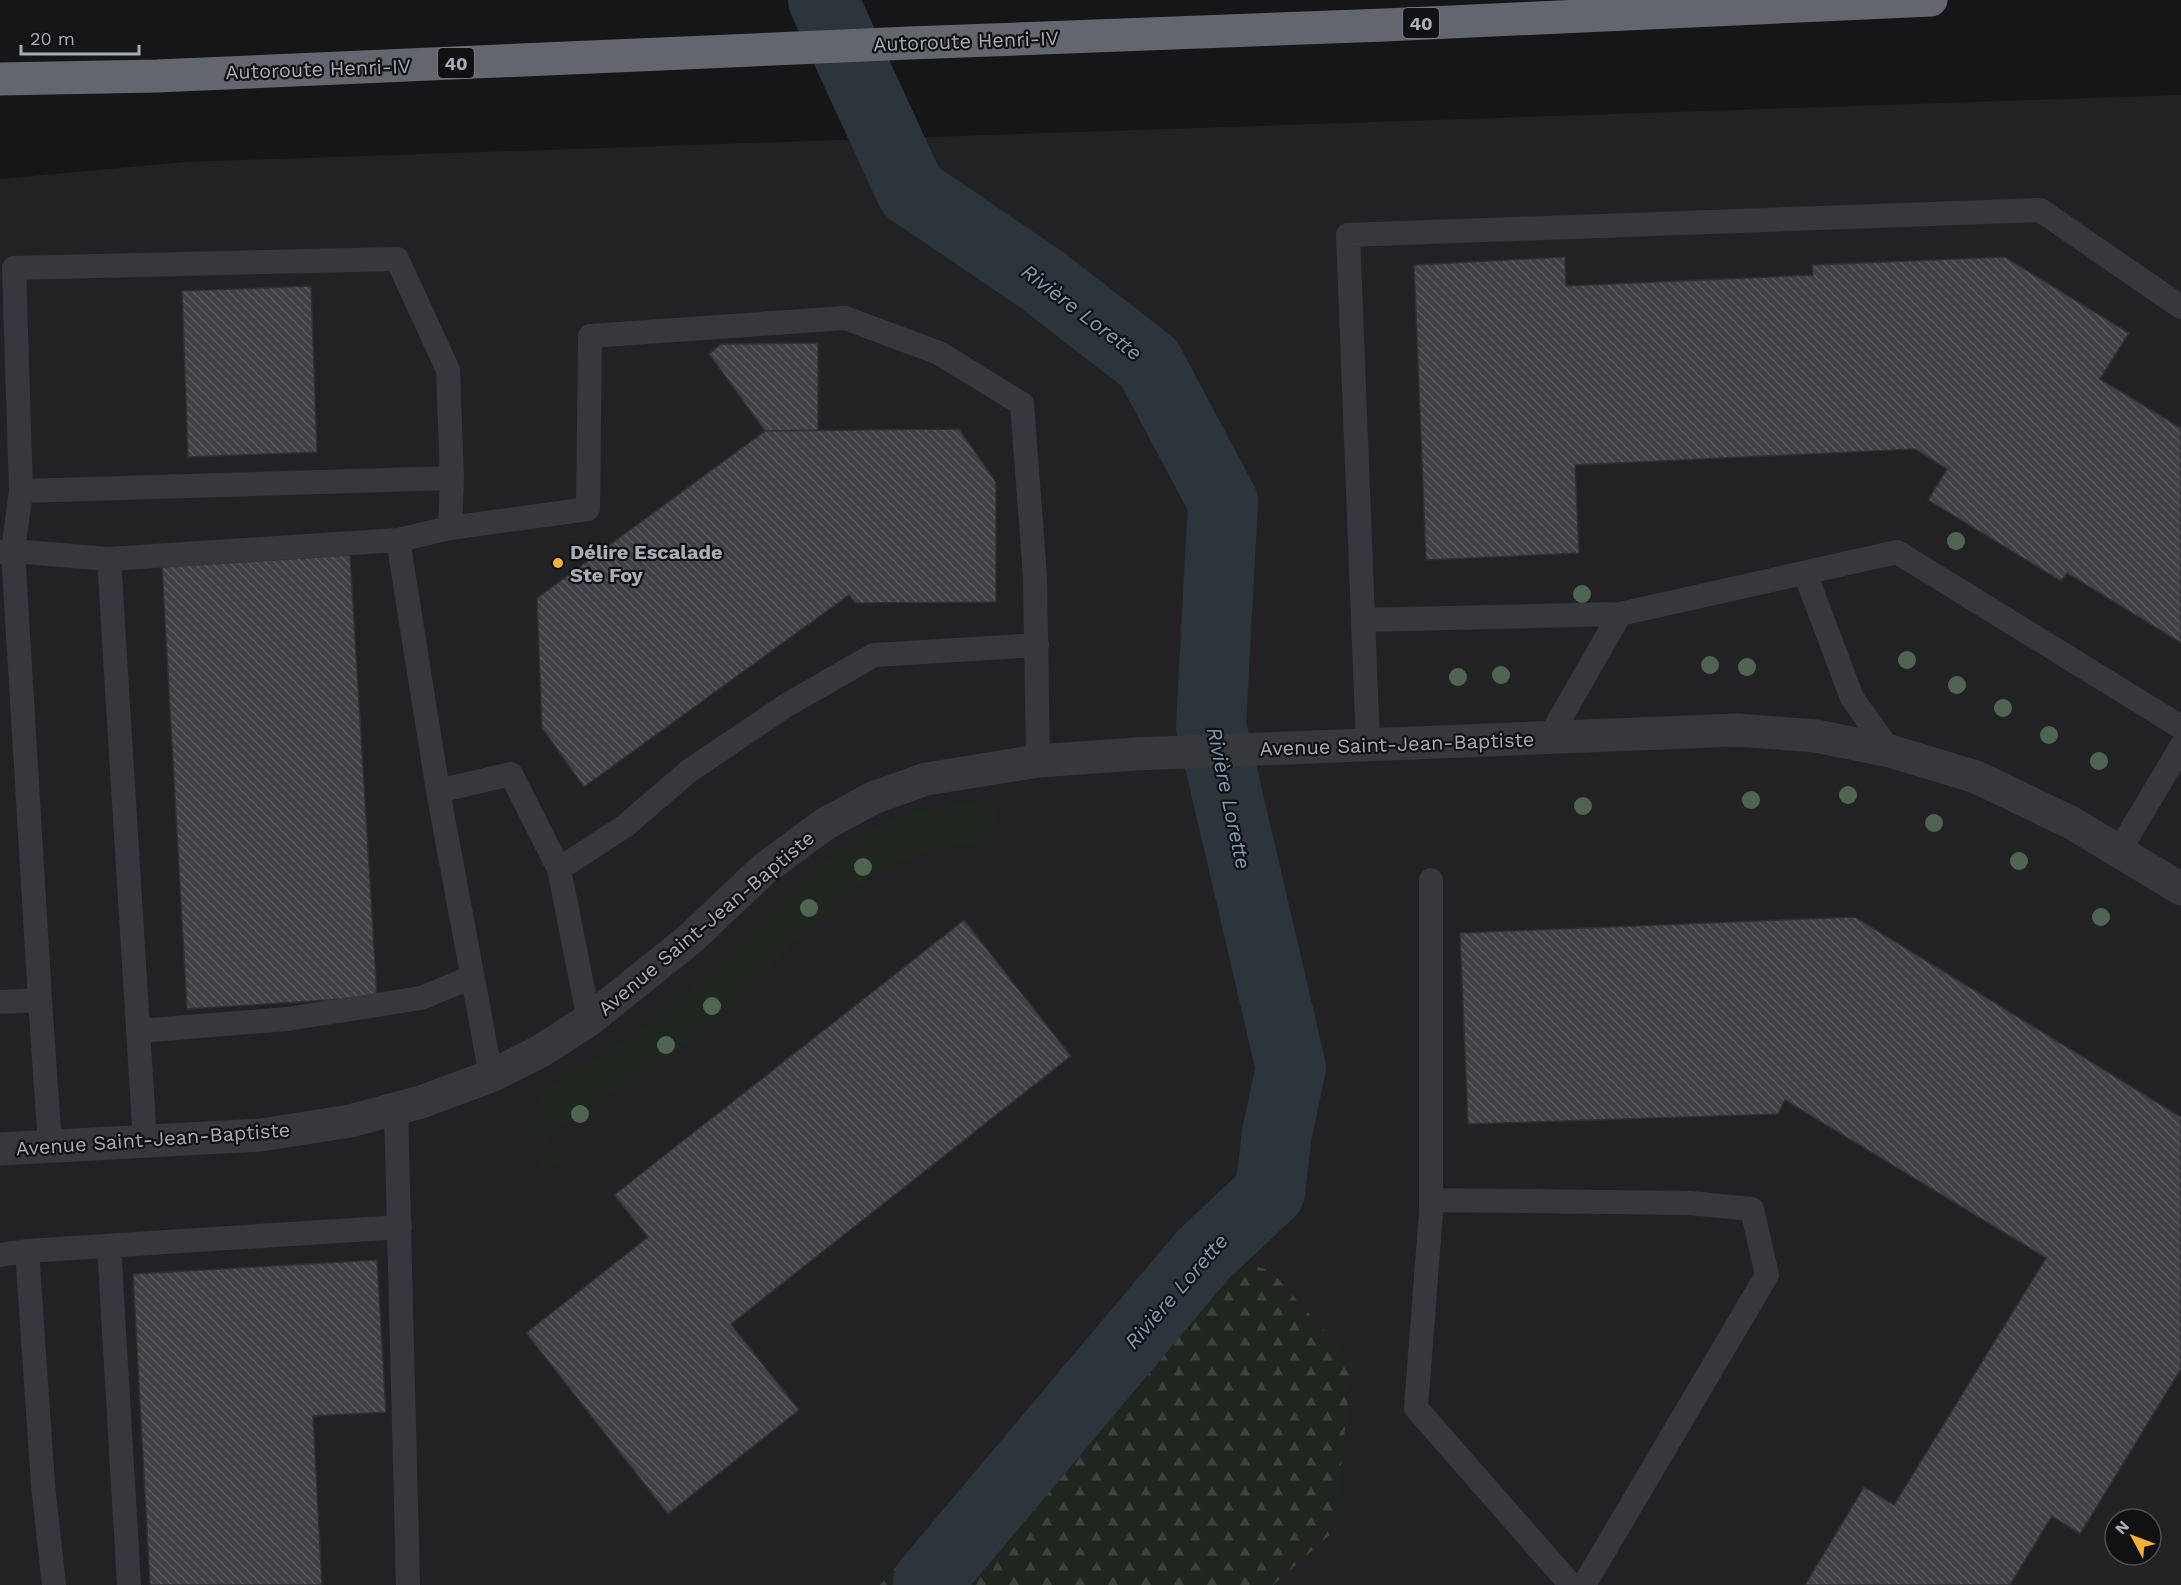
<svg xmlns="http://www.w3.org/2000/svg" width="2181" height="1585" font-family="'Work Sans',sans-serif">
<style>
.built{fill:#222225;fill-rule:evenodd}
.grass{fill:#1e261f}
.forest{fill:url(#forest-firs)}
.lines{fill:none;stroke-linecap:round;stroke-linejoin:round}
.river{stroke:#2c353c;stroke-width:70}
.building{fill:url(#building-back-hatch);stroke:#303034;stroke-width:1.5}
.service{stroke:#37383d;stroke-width:24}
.minor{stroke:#37383d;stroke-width:33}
.motorway{stroke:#63666e;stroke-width:33}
.tree{fill:#506452}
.poi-dot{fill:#f2b134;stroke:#111113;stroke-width:2}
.labels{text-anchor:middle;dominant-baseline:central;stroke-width:4.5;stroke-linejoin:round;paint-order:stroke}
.shield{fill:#111113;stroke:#7b7e86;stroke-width:1.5}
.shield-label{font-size:18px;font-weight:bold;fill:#a8adb8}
.street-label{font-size:20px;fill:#a8adb8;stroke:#111113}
.poi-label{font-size:20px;font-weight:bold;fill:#a8adb8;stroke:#111113;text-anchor:start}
.water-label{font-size:21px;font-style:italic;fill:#7f9bb3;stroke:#111113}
</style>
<defs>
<pattern id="forest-firs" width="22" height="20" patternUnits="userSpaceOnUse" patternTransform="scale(1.5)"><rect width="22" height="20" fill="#1e261f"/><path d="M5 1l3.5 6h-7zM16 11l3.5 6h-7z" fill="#3c433d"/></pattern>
<pattern id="building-back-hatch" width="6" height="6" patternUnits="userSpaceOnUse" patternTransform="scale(1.5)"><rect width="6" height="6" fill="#404145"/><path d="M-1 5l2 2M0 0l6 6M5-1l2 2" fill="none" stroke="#595a5e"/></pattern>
</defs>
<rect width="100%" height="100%" fill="#161618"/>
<path class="built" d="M2181,95V1585H0V179L185,162ZM2115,1519H2151V1555H2115Z"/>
<path class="grass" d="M992,799L1003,840L933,849L894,865L860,884L798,939L738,997L695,1036L648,1071L545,1136L563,1162L539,1173C537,1147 529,1116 542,1093C545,1087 554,1084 560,1080C591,1063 620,1045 648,1025C735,961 800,854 903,816C931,806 962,804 992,799Z"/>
<path class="forest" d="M1184,1244L1271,1271L1352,1362L1334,1531L1273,1585H880Z"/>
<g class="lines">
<path class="river" d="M823,0L911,191L1042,280L1149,363L1223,502L1211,725L1291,1068L1277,1133L1270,1192L1203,1255L928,1582V1585"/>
</g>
<path class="building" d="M1565,257L1566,286L1813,275L1812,265L2005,257L2129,333L2100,379L2181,428V643L2067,573L2061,581L1928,500L1947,469L1915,449L1575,465L1579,553L1426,560L1414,265Z
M311,286L317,452L188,457L182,291Z
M818,343V430L765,431L709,354L721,344Z
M959,429L996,482V602L855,603L849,595L584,787L542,728L537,598L765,431Z
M350,555L377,997L187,1009L162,567Z
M1855,917L2181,1117V1369L2080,1534L2052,1516L2010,1585H1805L1864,1487L1894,1505L2046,1258L1785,1100L1778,1114L1468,1124L1460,933Z
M964,920L1071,1056L731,1324L799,1410L668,1514L526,1333L648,1237L614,1195Z
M377,1260L386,1412L313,1416L322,1585H150L133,1274Z"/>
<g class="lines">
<path class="service" d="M452,478L450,528L588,509L590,336L845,318L939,353L1022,404L1035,576L1038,761
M398,540L450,528
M0,552L13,551L21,491L14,268L397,259L448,370L452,478L21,491
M109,559L398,540L438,791L491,1076
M1805,573L1852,698L1890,751
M1363,620L1620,614
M1549,738L1620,614L1897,552L2181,727
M1368,746L1348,235L2040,210L2181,307
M438,791L511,774L559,869
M2119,851L2181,747
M1431,880V1212L1416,1408L1571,1585
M40,1000L13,551L109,559L145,1142
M0,1002L40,1000L50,1146
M589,1020L559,869L625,826L689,771L785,706L874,655L1037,645
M139,1031L287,1019L421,998L472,977
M396,1109L408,1585
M1431,1200L1690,1203L1752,1209L1767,1275L1584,1585
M109,1246L129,1585
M27,1251L400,1227
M0,1255L27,1251L43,1485L54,1585"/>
<path class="minor" d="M0,1149L261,1135L350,1121L421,1102L491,1076L539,1052L589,1020L690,939L764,869L825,824L873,798L926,779L1038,761L1136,754L1738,730L1816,736L1890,751L1976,777L2072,823L2181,889"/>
<path class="motorway" d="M0,79L157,76L910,43L1385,25L1931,0"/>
</g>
<g class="tree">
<circle cx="1956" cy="541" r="9"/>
<circle cx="1582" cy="594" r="9"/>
<circle cx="1907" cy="660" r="9"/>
<circle cx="1710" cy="665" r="9"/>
<circle cx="1747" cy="667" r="9"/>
<circle cx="1501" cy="675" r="9"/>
<circle cx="1458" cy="677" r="9"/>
<circle cx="1957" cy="685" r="9"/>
<circle cx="2003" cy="708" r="9"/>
<circle cx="2049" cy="735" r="9"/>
<circle cx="2099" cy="761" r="9"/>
<circle cx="1848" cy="795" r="9"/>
<circle cx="1751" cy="800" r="9"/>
<circle cx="1583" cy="806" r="9"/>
<circle cx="1934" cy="823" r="9"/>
<circle cx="2019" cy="861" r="9"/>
<circle cx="863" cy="867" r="9"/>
<circle cx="809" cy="908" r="9"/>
<circle cx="2101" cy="917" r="9"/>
<circle cx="712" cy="1006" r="9"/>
<circle cx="666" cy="1045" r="9"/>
<circle cx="580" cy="1114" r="9"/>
</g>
<circle class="poi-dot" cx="558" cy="563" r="6"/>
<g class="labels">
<g class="shield">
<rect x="1403" y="8" width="36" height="30" rx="4.5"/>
<rect x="438" y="48" width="36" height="30" rx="4.5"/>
</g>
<g class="shield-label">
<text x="1421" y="23">40</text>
<text x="456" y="63">40</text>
</g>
<g class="street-label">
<text transform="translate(966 41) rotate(-2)">Autoroute Henri-IV</text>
<text transform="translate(318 69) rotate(-2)">Autoroute Henri-IV</text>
<text transform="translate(1397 744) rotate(-2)">Avenue Saint-Jean-Baptiste</text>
<text transform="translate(706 923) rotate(-40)">Avenue Saint-Jean-Baptiste</text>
<text transform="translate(153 1139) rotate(-4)">Avenue Saint-Jean-Baptiste</text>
</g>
<g class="poi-label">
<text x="570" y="552">Délire Escalade<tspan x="570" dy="23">Ste Foy</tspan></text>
</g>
<g class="water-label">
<text transform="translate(1082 312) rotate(37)">Rivière Lorette</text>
<text transform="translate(1229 798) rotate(78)">Rivière Lorette</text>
<text transform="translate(1176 1291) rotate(-49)">Rivière Lorette</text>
</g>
</g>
<g transform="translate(2133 1537) rotate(311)"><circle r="28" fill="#111113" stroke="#4d4f55" stroke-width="1.5"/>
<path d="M0-4.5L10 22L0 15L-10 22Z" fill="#f2b134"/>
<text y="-9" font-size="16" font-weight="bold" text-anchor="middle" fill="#a8adb8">N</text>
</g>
<path d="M21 45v9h118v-9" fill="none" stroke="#a8adb8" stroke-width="3"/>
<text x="30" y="45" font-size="18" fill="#a8adb8" stroke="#111113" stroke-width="4.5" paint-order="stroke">20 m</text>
</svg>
